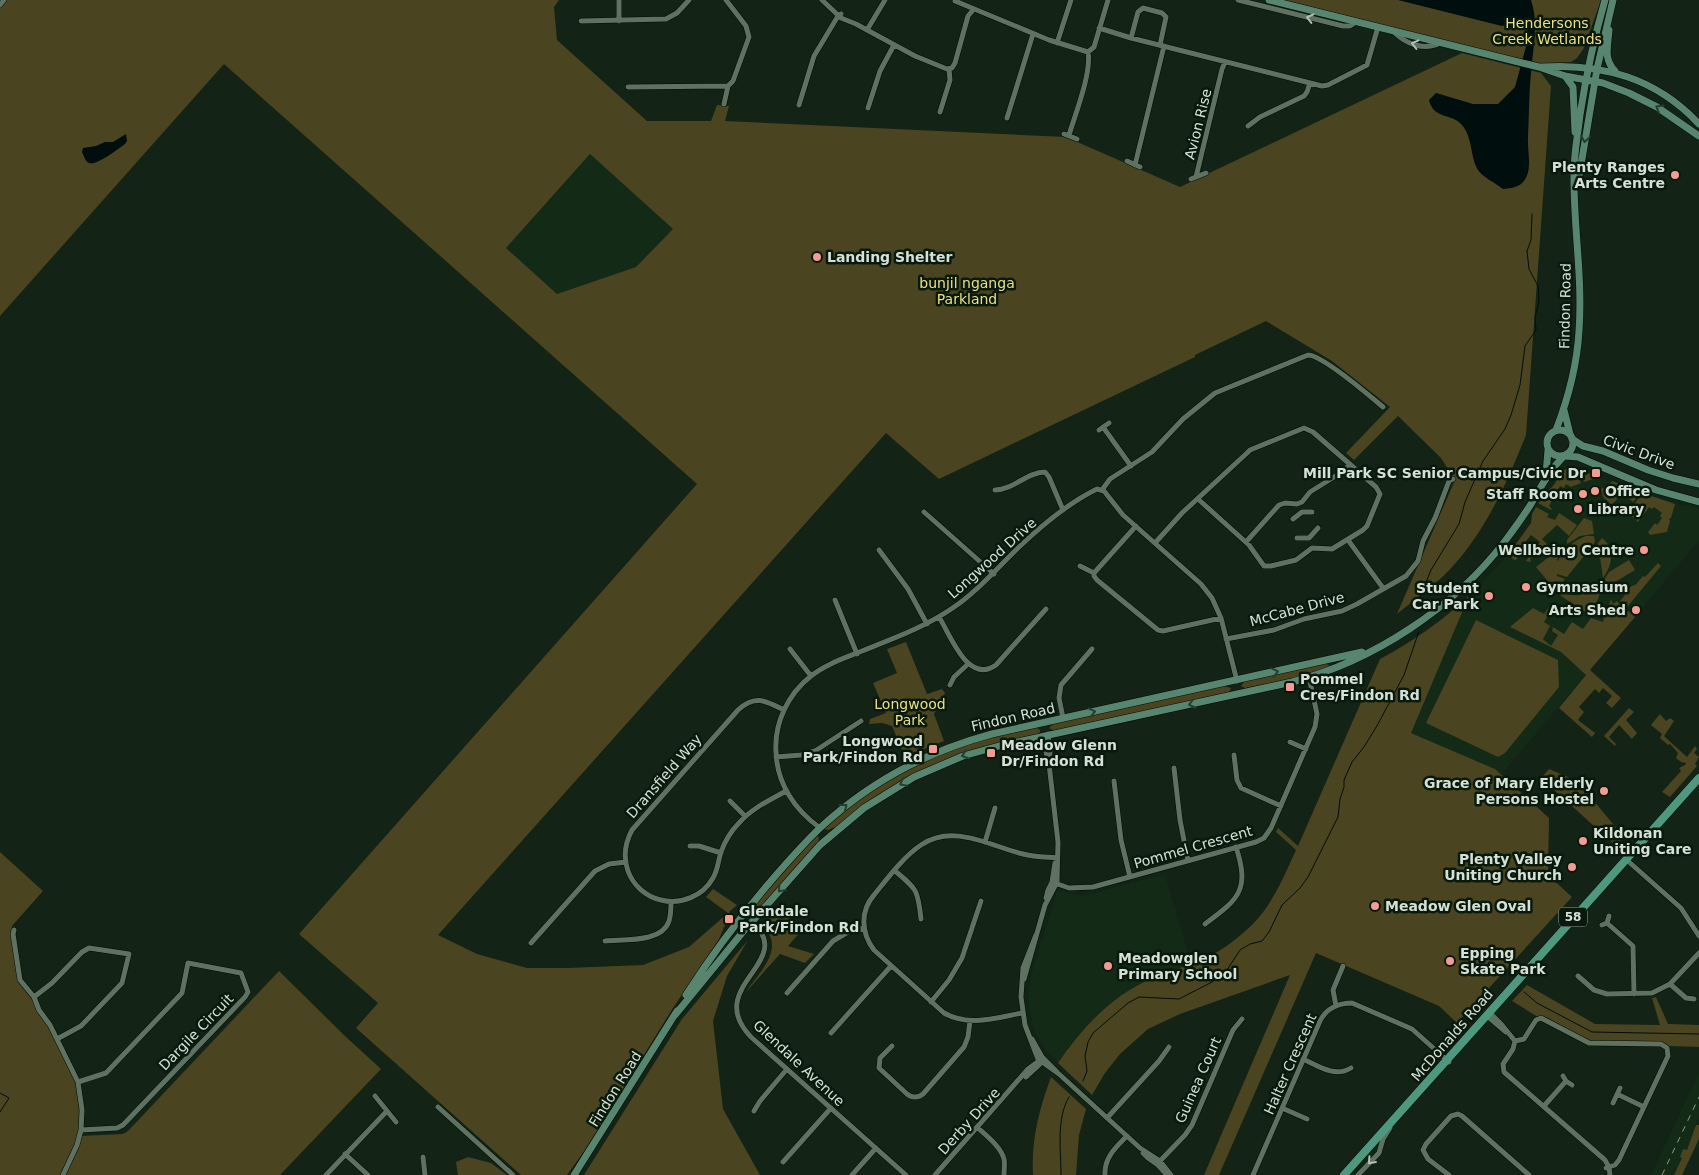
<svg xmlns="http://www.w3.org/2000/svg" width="1699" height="1175" font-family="'DejaVu Sans',sans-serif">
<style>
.built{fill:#132a16}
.green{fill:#4a4421;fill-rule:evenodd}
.water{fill:#000e0e}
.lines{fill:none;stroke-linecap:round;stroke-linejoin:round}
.stream{stroke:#000e0e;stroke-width:1}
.street-casing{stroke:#010c02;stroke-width:6}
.secondary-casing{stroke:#010c02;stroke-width:8}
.primary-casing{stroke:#010c02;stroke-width:9}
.street{stroke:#5f7261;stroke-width:5}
.secondary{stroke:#578570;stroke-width:7}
.primary{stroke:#4f9880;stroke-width:8}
.rail{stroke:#8e9b8f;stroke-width:1;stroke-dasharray:6 6;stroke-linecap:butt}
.oneway{stroke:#b2bfb3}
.oneway2{stroke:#243f2f}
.poi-dot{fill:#f59c92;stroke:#091a0c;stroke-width:2}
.labels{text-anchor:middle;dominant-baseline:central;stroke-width:5;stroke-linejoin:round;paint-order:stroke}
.shield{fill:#091a0c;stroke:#98a599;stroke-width:1}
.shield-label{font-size:12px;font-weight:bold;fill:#d5e0d6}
.park-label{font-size:14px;fill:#eedf8b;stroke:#091a0c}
.street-label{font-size:14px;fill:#d5e0d6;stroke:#091a0c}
.poi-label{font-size:14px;font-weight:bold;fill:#d5e0d6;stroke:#091a0c;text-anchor:start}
</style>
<rect width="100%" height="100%" fill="#132315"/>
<path class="built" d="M590,154L673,229L636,267L557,294L506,248Z
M1570,467L1658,499L1699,509V541L1501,775L1495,769L1410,733L1469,596L1516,546L1531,523L1532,514L1545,492L1552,487L1562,471Z
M1165,874L1191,963L1161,974L1138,984L1100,1012L1075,1039L1058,1063L1047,1052L1034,1030L1028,1000L1030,978L1057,892L1059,891L1079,895H1087Z
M1699,1072V1115L1687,1150L1683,1149L1680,1157L1682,1158L1674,1175H1651Z"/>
<path class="green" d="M0,0H559L554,7L557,40L647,121H711L717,105L729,106L725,121L1066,137L1180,187L1462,53L1541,73L1551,86L1526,435C1507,482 1488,527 1453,566C1439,582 1415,599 1397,614L1455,480L1441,458L1398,416L1354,460L1346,453L1390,407L1332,361L1266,321L1195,355V357L939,479L886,433L438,935L477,954L527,968H567L643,965L689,947L728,913L706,897L713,889L737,905L729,912L733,916L724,927L719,939L673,1008L585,1150L567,1175H521L356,1028L378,1003L299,934L697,484L224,64L0,316ZM590,154L673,229L636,267L557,294L506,248Z
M1281,0H1601L1584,48L1577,58L1571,62L1543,64L1515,57L1514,58Z
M1570,467L1597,476L1596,478L1584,482L1583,480L1580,481L1581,483L1571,487L1566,484L1564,488L1560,486L1549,506L1552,509L1551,510L1538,503C1544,494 1544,494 1551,488C1560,480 1555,474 1570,467Z
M1612,481L1641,492L1633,502L1622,493L1612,505L1603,497L1601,489L1609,485Z
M1643,493L1675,504L1671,518L1669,519L1670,521L1667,532L1650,535L1648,532L1655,523L1657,525L1662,518L1660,516L1662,513L1654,507L1652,509L1649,507L1638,522L1627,512Z
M1536,507L1549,514L1547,517L1555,520L1559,513L1577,525L1569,536L1557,525L1542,539L1548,545L1530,559L1531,562L1526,561L1540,542L1531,535L1516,554L1519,556L1516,560H1514L1508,555L1531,523L1532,514Z
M1584,518L1592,521L1594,534L1580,536L1567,544V540Z
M1586,536H1594L1595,542L1567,577L1557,574V576L1565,579L1556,591L1536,567L1559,549H1563L1557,560L1558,561C1564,549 1573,541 1586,536Z
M1602,538C1616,549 1612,565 1603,578L1598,543Z
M1629,560L1635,570L1605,588L1604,580L1609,572Z
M1658,563L1661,566L1628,606L1627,607L1620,601L1625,595L1622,591L1626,589L1627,590L1630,588V587L1637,584V583L1643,576L1645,577Z
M1560,590C1571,598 1582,596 1593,590L1600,593L1592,616L1561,596Z
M1469,596L1411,733L1495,769L1549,818L1548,875L1572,897L1457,1023L1439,1006L1316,953L1219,1175H1204L1290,975L1180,1014L1148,1029L1120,1054L1105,1073L1092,1095L1058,1063C1083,1026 1112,996 1152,978C1170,970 1188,966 1206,958C1223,950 1238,938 1252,925C1273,904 1284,876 1296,850L1276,832L1278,828L1298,846L1380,659C1412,642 1442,621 1469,596Z
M1611,599L1613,604L1617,601L1625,611L1626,613L1628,611L1635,617L1590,670L1621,698L1612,708L1606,703L1612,696L1603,688L1599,693L1595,689L1579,707L1584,712L1578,720L1595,733L1592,737L1559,708L1586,675L1561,652L1510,627L1533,608L1544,614L1549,607L1559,614L1558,615L1551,611L1544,622L1550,626L1543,639L1551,646L1558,635L1552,631L1553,627L1564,634L1572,622L1583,629L1591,618L1603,622L1605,611H1607Z
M1476,620L1558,660L1559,687L1505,753L1498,757L1426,723Z
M906,642L927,694L942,689L945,693L934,714L944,741L905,757L892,726L882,723L869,724L870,719L886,713L873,683L897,673L887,649Z
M1323,663L1329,665V668L1278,683L1265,684L1245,688L1241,686L1244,682L1251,679Z
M1224,686L1231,688L1230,691L1224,695L1055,731L1049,728L1054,723Z
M1629,708L1634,712L1626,720L1637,733L1632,739L1619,725L1609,737L1616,744L1615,746L1604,736Z
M1660,714L1666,721L1670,718L1674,721L1664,736L1687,757L1695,746L1697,749L1694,753L1699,757L1695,764L1697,766L1670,797L1662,792L1681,771L1679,768L1685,765L1686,763L1681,762L1676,758L1678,753L1670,744L1668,745L1660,738L1662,734L1651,725Z
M1037,728L1040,730V732L1036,735L948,760L838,826L828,830L824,829L870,790L948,749L1006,733Z
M1549,769L1570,778L1573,784L1578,782L1624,837L1616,846L1541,778Z
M817,835L819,838L817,845L755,916L750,915L749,909Z
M0,852L43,891L12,926L20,980L50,1025L75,1078L82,1110L80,1136L123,1134L128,1131L279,971L345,1036L381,1069L280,1175H0Z
M777,906L803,929L788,946L814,954L805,963L780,954L746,992C755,977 773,962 772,943C771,934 764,928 764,920Z
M748,940L727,976L713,1021L723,1109L760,1175H584L682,1019Z
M1527,985L1595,1024L1660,1025L1652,998L1656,997L1668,1024L1699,1025V1047L1669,1046L1662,1042L1589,1041L1546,1017H1538L1512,1001Z
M1051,1077L1086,1109L1079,1135L1076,1175H1033C1031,1140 1039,1110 1051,1077Z
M1696,1125H1699V1139L1682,1175H1674L1682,1158L1680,1157L1683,1149L1687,1150Z
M468,1157L491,1163L507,1175H458L456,1162Z"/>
<path class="water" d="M1398,0H1531C1539,24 1533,47 1531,72C1529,93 1529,115 1528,137C1527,151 1533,169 1524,181C1519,188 1510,188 1503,189C1497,184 1481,176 1478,170C1470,157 1473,138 1462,125C1452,113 1434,120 1429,100L1436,93L1473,104H1498L1515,87L1528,39L1527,22L1520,21L1502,26Z
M126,134L127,141L125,144C118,149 96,166 89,163C85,161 84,156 82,152L83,148L96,146L105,142H113Z"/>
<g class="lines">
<path class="stream" d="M1420,612L1418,602L1431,570L1459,524L1465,502L1483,461L1505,429L1511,415L1520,385L1525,346L1536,330L1535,318L1539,301L1538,286L1529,269L1527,251L1531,240L1532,214
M1524,992L1537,1003L1592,1032L1699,1034
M1083,1081L1087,1071L1085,1056L1088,1042L1093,1033L1128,1003L1139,997L1179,999L1212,982L1225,973L1240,950L1250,944L1262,941L1269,932L1282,905L1300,888L1308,877L1338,817L1340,799L1344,787V780L1352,762L1364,747L1378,724L1404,675L1419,631
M0,1093L9,1098L0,1112
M1061,1175C1061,1150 1056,1119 1069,1097"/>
<g class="street-casing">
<path id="street" d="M822,0L841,18L856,24L915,56L947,69L952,68L955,63L968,16L973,10
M1238,0L1343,26H1350L1356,22
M955,1L1049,40L1088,52L1094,47L1108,0
M0,5L4,0
M581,21L666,19L677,13L689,0
M619,21V0
M1099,28L1131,38L1322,86L1328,85L1367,65L1378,27
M867,30L885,0
M1394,32C1406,44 1424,51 1440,43
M1131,38L1138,12L1143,8L1162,13L1166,17L1160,45
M1057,43L1071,0
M628,87L728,86
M724,104L728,86L733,81L749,37L746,26L726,0
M799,105L814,56L838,16L841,14
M868,108L880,71L894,45
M940,112L950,80L949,69
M1007,118L1033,34
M1248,126L1260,117L1304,96L1307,92L1310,83
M1064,134L1077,139
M1069,135C1075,115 1092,72 1088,52
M1127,161L1140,167
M1135,165L1164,46
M1196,177L1222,69L1225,62
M1191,179L1206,173
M1103,427L1131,466
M1099,430L1109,423
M995,490C1013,490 1027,472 1045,472L1049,477L1063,510
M1102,490L1110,479L1152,452L1183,419L1215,393L1308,355C1322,355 1370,396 1383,407
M924,512L994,574
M1293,519L1302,512H1312
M1297,538H1309L1318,528
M1348,540L1383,588
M1246,542L1279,505L1285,503L1297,504L1302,502L1310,492L1342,472L1350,464
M1155,543L1182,513L1247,453L1250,450L1304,428L1313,432L1376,487L1380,494L1367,526L1363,530L1332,549L1312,548L1296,560L1271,566H1264L1249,545L1198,499
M879,550L908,589L927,624
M1080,566L1094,573V576L1097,580L1158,630L1163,631L1221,618
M1094,573L1136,526
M835,600L857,654
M939,617C951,636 968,685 996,665L1046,609
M1226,639L1274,630L1304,619L1342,611L1357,604L1406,576L1418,561L1423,541L1435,518L1449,481L1453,479
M790,649L811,676
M950,685L954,677L968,664
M784,710C766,701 755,694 738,710L632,830C625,843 623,857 628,871C633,885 646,897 661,900C681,905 703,896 713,878C718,870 718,861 721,852C725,841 731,831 739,823C752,808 770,800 786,791
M1063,718L1059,698L1061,685L1092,649
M1043,736L1048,762
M1290,742L1306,749
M1234,755L1237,780L1241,788L1281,806
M776,757L801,755L815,751L861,721
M1174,768L1180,820L1188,861
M1114,781L1121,840L1130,877
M730,801L745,816
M820,828C795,810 777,784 776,752C774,723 788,694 811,676C826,664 845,658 862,651C895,638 928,626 957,605C981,588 998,567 1018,548C1041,526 1068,503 1097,489L1104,491L1123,515L1201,584L1212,598L1221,618L1237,681
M985,842L995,808
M690,846H699L721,853
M1629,862L1681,908L1699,936
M895,871C917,889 918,890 921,919
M1052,882L1069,888L1093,887L1256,842L1264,838L1271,828L1315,727L1317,714L1309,677
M1046,898L1048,890L1052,882L1055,863
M752,922C798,962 702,986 751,1037L906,1175
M1607,923L1633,946L1634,994
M1205,924C1239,899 1250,890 1236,847
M1602,925L1607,923L1609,916
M14,930L13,934L20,980L34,997L39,1010L50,1025L78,1082L82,1110L81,1130L77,1145L63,1175
M1036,935L1023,968L1021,997L1025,1025L1038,1059L1059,1074L1140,1148L1160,1161L1171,1175
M605,941C624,939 662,943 669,921C671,915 671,908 671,902
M531,943L595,871L609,864L626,862
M1578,976L1594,990L1607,994L1652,993L1670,984L1699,953
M1024,979L1045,905L1057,882L1058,842L1049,764L1050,751L1048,734
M1670,984L1686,998L1694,999
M787,993L833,941L848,932L864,928
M34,997L52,983L82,952L89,948L129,954L122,983L81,1026L57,1039
M931,1002L949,980L962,958L981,901
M1336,1006L1333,990L1343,966
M1489,1012L1502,1025L1515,1041L1513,1049L1503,1064L1504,1072L1605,1160L1609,1167L1610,1175
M1022,1013C996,1018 968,1027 944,1013L874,950C861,933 860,911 874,895C887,879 904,856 921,845C953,823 990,846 1023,854C1034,857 1046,857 1057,858
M1486,1015L1506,1032
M831,1033L891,966
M1032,1039L1042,1057L1057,1072
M1515,1041L1524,1039L1536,1020L1541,1018L1589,1043L1661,1044L1667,1048L1668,1056L1619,1160L1615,1165L1606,1168
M892,1046L880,1058L879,1068L907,1094C912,1098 918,1098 923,1094L964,1047L968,1037L970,1021
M1303,1059C1318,1066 1335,1078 1351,1068
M1563,1076L1566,1081L1572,1085
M1026,1077L1039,1065L1042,1060
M78,1082L106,1073L182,993L188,963L241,973L248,992L245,997L123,1125L117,1128L81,1130
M1617,1094L1644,1107
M375,1096L396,1122
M1613,1103L1620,1088
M1544,1106L1566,1081
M438,1107L513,1175
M1282,1108L1307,1119
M754,1111L760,1101L787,1069
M1107,1118L1159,1061L1169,1047
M978,1128C987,1136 1001,1147 1004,1159C1005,1164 1004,1170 1004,1175
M1143,1153L1148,1158L1158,1165L1167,1175
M345,1154L368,1175
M423,1157L425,1175
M783,1162L831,1108
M1158,1165L1160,1161L1185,1135L1192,1125L1233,1030L1242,1019
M326,1175L387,1111
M852,1175L876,1148
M935,1175L1028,1069L1043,1058
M1105,1175C1104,1158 1115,1148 1127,1136
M1253,1175L1320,1021C1326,1009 1338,1003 1352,1003L1412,1029L1449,1062
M1358,1175L1379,1153L1383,1139L1390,1128
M1449,1175L1428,1159L1423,1150L1426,1144L1451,1116L1458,1114L1462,1116L1529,1175"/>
</g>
<g class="secondary-casing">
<path id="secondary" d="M1269,0L1539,67L1565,76L1603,83L1629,93L1657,107L1699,136
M1609,30C1608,46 1603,59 1615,71
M1541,67C1603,63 1656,78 1699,124
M1565,76L1573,87L1575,132
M1578,183L1597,69L1613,0
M1564,410L1570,434
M1547 443a13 13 0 1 1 26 0a13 13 0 1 1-26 0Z
M1556,430C1568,399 1577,365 1579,331C1583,278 1573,225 1574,172C1574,152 1578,134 1580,115C1586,76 1594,38 1605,0
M1572,439L1583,446L1603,451L1648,470L1673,478L1699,484
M1565,456L1578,457L1656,490L1699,502
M1546,474L1548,450
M686,995C714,951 743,913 777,874C791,858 805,842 821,827C870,782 928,751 992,734L1362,652
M675,1015L742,933L820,845L864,808L914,777L963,756L999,746L1292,682C1373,661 1454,608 1505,541C1514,529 1523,517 1531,504C1541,487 1549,471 1563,457
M574,1175L677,1011"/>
</g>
<g class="primary-casing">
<path id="primary" d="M1344,1175L1699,778"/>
</g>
<use href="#street" class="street"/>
<use href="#secondary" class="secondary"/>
<use href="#primary" class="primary"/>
<path class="rail" d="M1662,1175L1699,1097"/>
</g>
<defs><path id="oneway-chevron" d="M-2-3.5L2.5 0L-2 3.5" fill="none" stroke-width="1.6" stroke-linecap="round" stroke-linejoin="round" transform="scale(1.25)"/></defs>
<g class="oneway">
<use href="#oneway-chevron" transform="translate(1310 18) rotate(-166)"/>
<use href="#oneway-chevron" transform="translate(1415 44) rotate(-166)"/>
<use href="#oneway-chevron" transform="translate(1371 1161) rotate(132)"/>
</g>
<g class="oneway2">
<use href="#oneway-chevron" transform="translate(1659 108) rotate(-149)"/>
<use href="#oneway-chevron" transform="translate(1585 139) rotate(99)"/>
<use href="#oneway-chevron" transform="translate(1275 672) rotate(-13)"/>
<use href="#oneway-chevron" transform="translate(1192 704) rotate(168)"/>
<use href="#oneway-chevron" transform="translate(1092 712) rotate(-13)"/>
<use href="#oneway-chevron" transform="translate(965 755) rotate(162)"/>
<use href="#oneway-chevron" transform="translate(903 783) rotate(151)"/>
<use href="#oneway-chevron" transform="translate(844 807) rotate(-38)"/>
<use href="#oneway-chevron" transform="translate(781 889) rotate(131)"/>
</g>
<g class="poi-dot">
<circle cx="1675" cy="175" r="5"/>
<circle cx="817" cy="257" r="5"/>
<rect x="1591" y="468" width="10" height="10" rx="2.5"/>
<circle cx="1595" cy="491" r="5"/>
<circle cx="1583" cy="494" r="5"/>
<circle cx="1578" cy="509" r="5"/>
<circle cx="1644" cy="550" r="5"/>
<circle cx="1526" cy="587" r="5"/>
<circle cx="1489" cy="596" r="5"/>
<circle cx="1636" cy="610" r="5"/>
<rect x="1285" y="682" width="10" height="10" rx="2.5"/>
<rect x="928" y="744" width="10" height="10" rx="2.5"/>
<rect x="986" y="748" width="10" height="10" rx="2.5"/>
<circle cx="1604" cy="791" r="5"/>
<circle cx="1583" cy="841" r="5"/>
<circle cx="1572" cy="867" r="5"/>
<circle cx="1375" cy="906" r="5"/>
<rect x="724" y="914" width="10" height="10" rx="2.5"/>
<circle cx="1450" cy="961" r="5"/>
<circle cx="1108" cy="966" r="5"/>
</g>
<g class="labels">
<rect class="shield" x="1559" y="907.5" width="28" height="19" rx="4"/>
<g class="shield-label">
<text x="1573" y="917">58</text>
</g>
<g class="park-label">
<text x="1547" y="23">Hendersons<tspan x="1547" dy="16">Creek Wetlands</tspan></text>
<text x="967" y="283">bunjil nganga<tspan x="967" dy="16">Parkland</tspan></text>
<text x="910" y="704">Longwood<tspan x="910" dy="16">Park</tspan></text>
</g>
<g class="street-label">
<text transform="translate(1198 124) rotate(-76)">Avion Rise</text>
<text transform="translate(1565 306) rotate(-89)">Findon Road</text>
<text transform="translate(1639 452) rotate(20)">Civic Drive</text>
<text transform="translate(992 558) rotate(-42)">Longwood Drive</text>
<text transform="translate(1297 609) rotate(-15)">McCabe Drive</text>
<text transform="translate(1013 717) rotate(-13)">Findon Road</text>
<text transform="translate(664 776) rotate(-49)">Dransfield Way</text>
<text transform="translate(1193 847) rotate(-16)">Pommel Crescent</text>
<text transform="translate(196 1032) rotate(-46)">Dargile Circuit</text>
<text transform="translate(1452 1035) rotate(-49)">McDonalds Road</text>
<text transform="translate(799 1063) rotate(43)">Glendale Avenue</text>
<text transform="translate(1290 1064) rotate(-66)">Halter Crescent</text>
<text transform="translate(1198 1080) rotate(-66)">Guinea Court</text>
<text transform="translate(615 1089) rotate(-58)">Findon Road</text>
<text transform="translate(969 1121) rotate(-48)">Derby Drive</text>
</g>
<g class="poi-label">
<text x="1665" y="167" text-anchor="end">Plenty Ranges<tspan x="1665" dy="16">Arts Centre</tspan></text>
<text x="827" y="257">Landing Shelter</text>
<text x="1586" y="473" text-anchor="end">Mill Park SC Senior Campus/Civic Dr</text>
<text x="1605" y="491">Office</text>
<text x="1573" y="494" text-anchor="end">Staff Room</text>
<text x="1588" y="509">Library</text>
<text x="1634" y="550" text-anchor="end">Wellbeing Centre</text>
<text x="1536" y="587">Gymnasium</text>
<text x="1479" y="588" text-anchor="end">Student<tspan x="1479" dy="16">Car Park</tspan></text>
<text x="1626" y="610" text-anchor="end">Arts Shed</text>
<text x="1300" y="679">Pommel<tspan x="1300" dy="16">Cres/Findon Rd</tspan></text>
<text x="923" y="741" text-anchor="end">Longwood<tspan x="923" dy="16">Park/Findon Rd</tspan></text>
<text x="1001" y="745">Meadow Glenn<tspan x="1001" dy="16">Dr/Findon Rd</tspan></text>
<text x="1594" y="783" text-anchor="end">Grace of Mary Elderly<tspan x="1594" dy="16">Persons Hostel</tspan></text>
<text x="1593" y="833">Kildonan<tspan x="1593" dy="16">Uniting Care</tspan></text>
<text x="1562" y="859" text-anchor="end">Plenty Valley<tspan x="1562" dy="16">Uniting Church</tspan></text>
<text x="1385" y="906">Meadow Glen Oval</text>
<text x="739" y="911">Glendale<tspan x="739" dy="16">Park/Findon Rd</tspan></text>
<text x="1460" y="953">Epping<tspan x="1460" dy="16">Skate Park</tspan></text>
<text x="1118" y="958">Meadowglen<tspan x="1118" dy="16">Primary School</tspan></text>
</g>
</g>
</svg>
